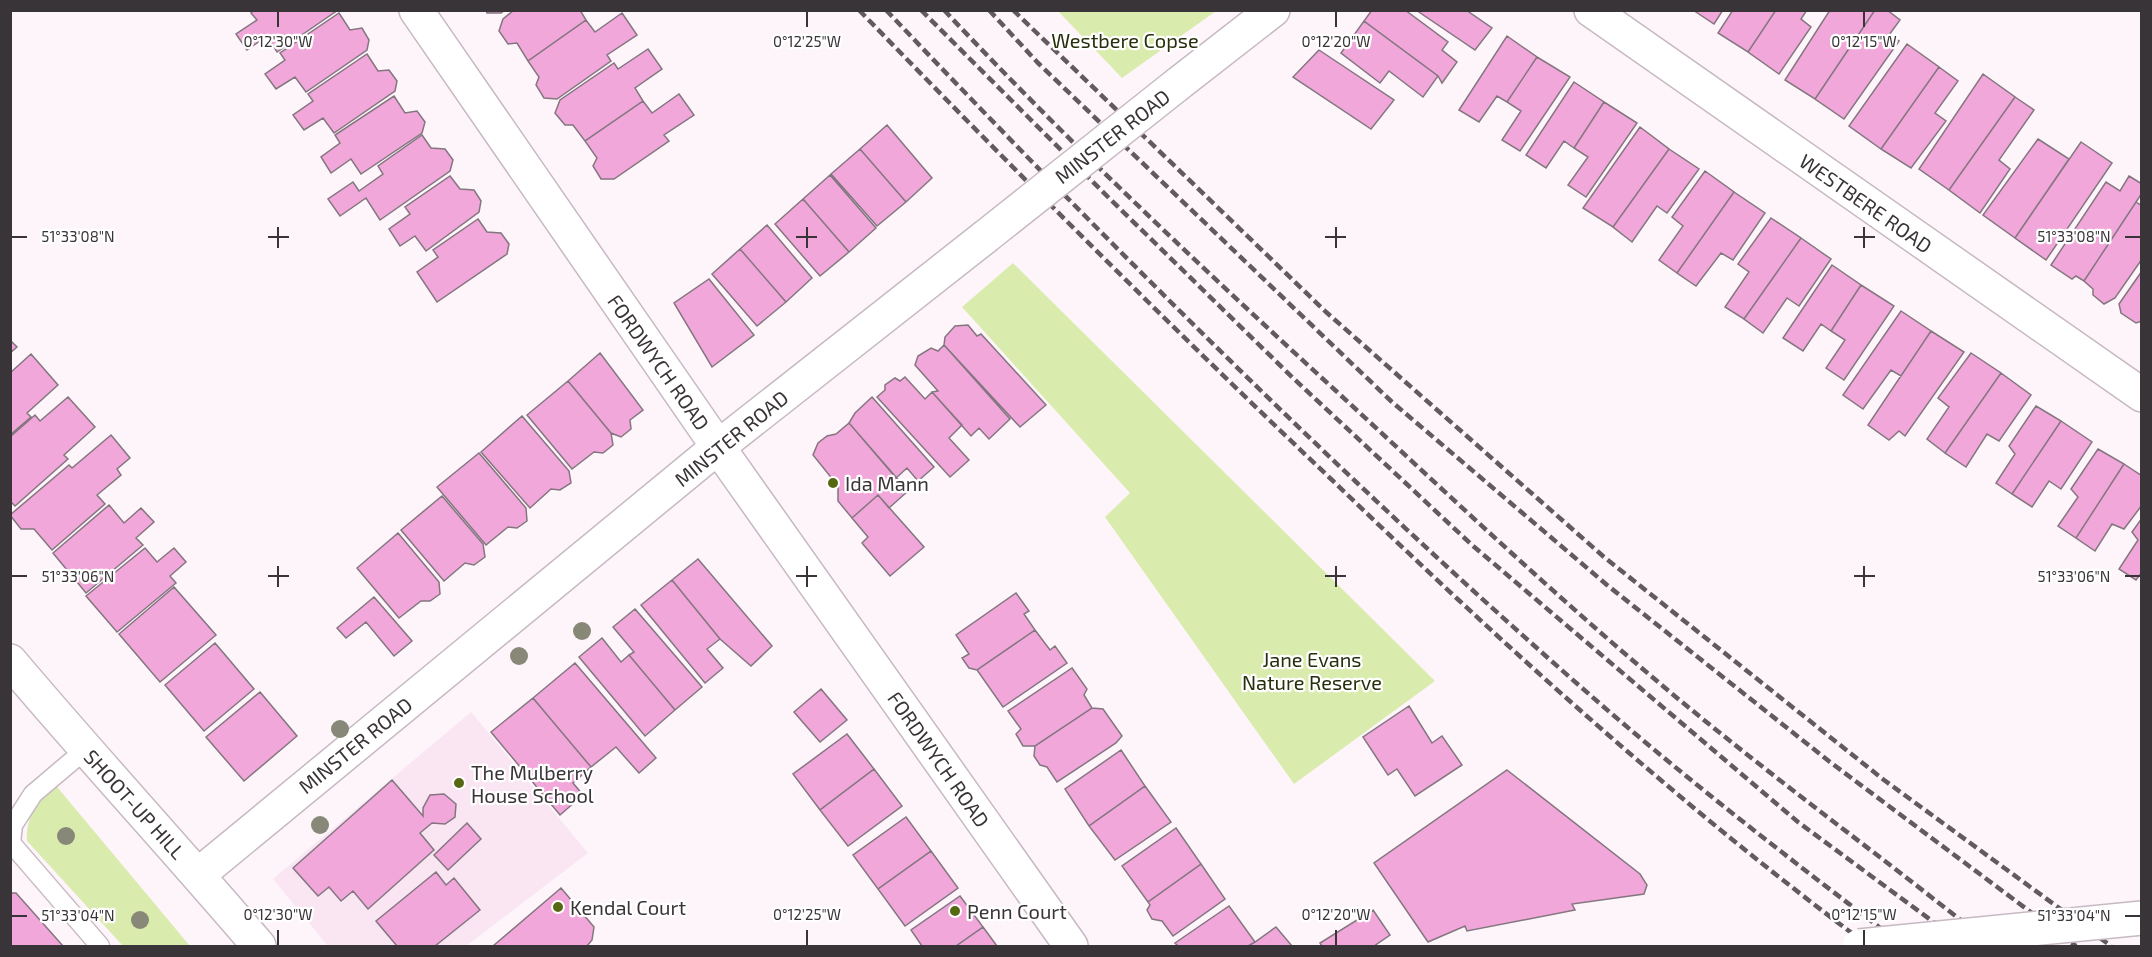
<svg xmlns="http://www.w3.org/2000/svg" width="2152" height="957" font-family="'Exo 2',sans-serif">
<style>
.built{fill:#fae5f3}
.green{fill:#daebae}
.building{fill:#f2a7db;stroke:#83767f;stroke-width:1.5}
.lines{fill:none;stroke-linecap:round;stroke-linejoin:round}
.service-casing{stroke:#c7b9c2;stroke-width:21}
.minor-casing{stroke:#c7b9c2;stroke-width:36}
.tertiary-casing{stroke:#c7b9c2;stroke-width:36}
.primary-casing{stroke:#c7b9c2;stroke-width:36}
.service{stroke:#fff;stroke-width:18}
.minor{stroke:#fff;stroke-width:33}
.tertiary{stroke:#fff;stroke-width:33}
.primary{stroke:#fff;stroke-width:33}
.rail{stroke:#615b5f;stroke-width:4.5;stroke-dasharray:9 4.5;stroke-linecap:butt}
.minor-bridge-casing{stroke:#c7b9c2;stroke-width:36;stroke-linecap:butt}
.tertiary-bridge-casing{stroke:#c7b9c2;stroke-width:36;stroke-linecap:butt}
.minor-bridge{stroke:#fff;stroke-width:33}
.tertiary-bridge{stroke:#fff;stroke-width:33}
.tree{fill:#878877}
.ticks{fill:none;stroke:#393437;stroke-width:2}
.poi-dot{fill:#566812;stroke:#fff;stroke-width:2}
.labels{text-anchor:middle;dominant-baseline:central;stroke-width:4.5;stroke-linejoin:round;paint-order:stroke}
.park-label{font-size:20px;fill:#262e0b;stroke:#fff}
.street-label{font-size:20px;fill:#393437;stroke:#fff}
.poi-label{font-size:20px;fill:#393437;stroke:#fff;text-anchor:start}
.ticks-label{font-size:15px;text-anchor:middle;fill:#393437;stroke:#fff;stroke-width:4.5;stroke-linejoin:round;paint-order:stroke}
</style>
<rect width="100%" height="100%" fill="#fef5fb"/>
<path class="built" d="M471,712L588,853L466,946H328L273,879Z"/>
<path class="green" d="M1058,11H1216L1122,78Z
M1013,263L1435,681L1294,784L1105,517L1130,493L962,307Z
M53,782L190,946H123L27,841C25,818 39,798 53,782Z"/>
<path class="building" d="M254,10H338L277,52L267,36L247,50L236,34L257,20L251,13Z
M486,10H505L501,13H487Z
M514,10H580L586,20L528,61L517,43L508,44L499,31L503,19Z
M1372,10H1405L1448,42L1442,50L1457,62L1442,83L1438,76L1364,21Z
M1416,10H1466L1492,28L1475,50Z
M1693,10H1723L1714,24Z
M1733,10H1776L1748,52L1718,33Z
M1776,10H1807L1801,19L1811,27L1779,74L1748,52Z
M1830,10H1875L1815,99L1785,80Z
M1875,10H1887L1900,20L1889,35L1899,41L1844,119L1815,99Z
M339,13L350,30L362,28L369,40L367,50L306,92L295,77L276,89L265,74L285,60L280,53Z
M622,13L637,35L607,55L611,61L557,99L544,98L536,85L539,77L528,61L586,20L595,32Z
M1364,21L1438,76L1423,97L1389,71L1380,83L1341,53Z
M1507,36L1537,57L1507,102L1497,96L1479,122L1459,110Z
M1907,44L1939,67L1881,149L1849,126Z
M648,49L662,69L635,88L643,101L585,141L573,125H565L555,113L560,100L614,63L618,69Z
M1319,50L1394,100L1371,129L1293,77Z
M367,54L378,71L389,70L397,81L395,91L334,133L323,118L304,130L293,115L313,101L308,94Z
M1537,57L1570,77L1520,151L1502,140L1521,111L1507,102Z
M1939,67L1958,81L1935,113L1946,121L1911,168L1881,149Z
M1983,74L2015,97L1949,190L1919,169Z
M1574,82L1604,102L1574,148L1564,141L1546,168L1526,155Z
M679,94L694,115L664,135L669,141L614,179H601L593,166L597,158L585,141L643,101L652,113Z
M394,96L405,113L417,111L425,122L422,133L361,174L351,159L331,173L321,157L340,143L335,135Z
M2015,97L2034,110L1999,160L2010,169L1980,213L1949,190Z
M1604,102L1637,123L1586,197L1568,185L1588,157L1574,148Z
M887,125L932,178L906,202L860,149Z
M1640,127L1669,149L1613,227L1583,208Z
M422,135L431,148L445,149L453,160L450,171L380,220L366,198L340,216L328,199L353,182L359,191L383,174L378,166Z
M2038,139L2069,159L2015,238L1983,215Z
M2081,142L2112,163L2046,260L2015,238Z
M860,149L906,202L877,226L831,174Z
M1669,149L1699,169L1667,213L1657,206L1632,242L1613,227Z
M1705,171L1734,192L1677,273L1659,260L1683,226L1672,217Z
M830,175L876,228L849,252L803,199Z
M450,176L460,189L474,190L481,201L479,212L426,251L415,236L400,246L389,229L410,214L405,207Z
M2129,176L2142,184V193L2084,281L2076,276L2072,279L2051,265L2106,182L2120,191Z
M1734,192L1765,213L1733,260L1721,253L1696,286L1677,273Z
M803,199L849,252L820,276L775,224Z
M2136,202L2142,206V259L2115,298L2104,304L2093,295V289L2084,281Z
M1771,218L1801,238L1744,319L1725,307L1749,272L1738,264Z
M478,219L487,232L501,233L509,244L507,254L437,302L417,272L438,257L433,250Z
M767,225L812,278L786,302L740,249Z
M1801,238L1831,259L1799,306L1787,298L1763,333L1744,319Z
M740,249L786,302L757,326L712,274Z
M1832,265L1861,285L1831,331L1821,324L1803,351L1783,338Z
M2142,271V321L2136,323L2121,313L2119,304Z
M709,279L754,335L712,367L674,303Z
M1861,285L1894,306L1844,380L1826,368L1845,340L1831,331Z
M1901,311L1931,331L1901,376L1891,370L1863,409L1843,395Z
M968,325L977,336L981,334L1046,405L1020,427L944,345L945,337L955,326Z
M1931,331L1964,352L1905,436L1899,431L1889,440L1868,425Z
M10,340L17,347L10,353Z
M944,345L1010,419L989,439L979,428L971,436L932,392L938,391L915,365L918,356L931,348L938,351Z
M600,353L643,410L630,420L631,429L621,437L611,433L568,381Z
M1971,353L2001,373L1945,453L1927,439L1949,407L1938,398Z
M31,354L58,385L27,413L31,417L10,435V373Z
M2001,373L2031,395L1999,441L1987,434L1966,467L1945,453Z
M905,377L925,399L932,392L962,425L949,438L969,460L950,477L877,397L885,390V385L895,378L900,381Z
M568,381L611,433L613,445L603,453L594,452L572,469L527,415Z
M68,397L95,427L64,455L68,459L15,506L10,501V437L35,415L40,421Z
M872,397L934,467L918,481L907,468L896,478L849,423L855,413Z
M2036,406L2061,421L2012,494L1996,483L2015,454L2009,446Z
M522,416L569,471L571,483L560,490L551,489L530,508L481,452Z
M2061,421L2092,442L2061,489L2049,481L2032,507L2012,494Z
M849,423L908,491L889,508L878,495L852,518L838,501V486L813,455L818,443L827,436L836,434Z
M111,435L130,458L117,469L121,475L97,495L105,504L52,550L34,529H21L10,515L69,465L72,468Z
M2098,449L2124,464L2076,538L2058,526L2078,497L2071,489Z
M479,453L526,508L527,521L517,528L508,527L486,545L437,487Z
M2124,464L2142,476V505L2124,529L2112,524L2095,551L2076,538Z
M878,495L924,547L890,576L862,543L868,537L852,518Z
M442,496L483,544L485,557L474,565L465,563L444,581L401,530Z
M109,505L124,523L141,508L154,522L136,538L143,545L86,593L53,553Z
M2142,518V572L2136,580L2119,569L2138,540L2132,532Z
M398,533L439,582L440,594L430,601H421L399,618L357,568Z
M145,548L157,562L174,548L186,562L170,576L176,583L117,632L86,596Z
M698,559L772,646L751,666L720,639L672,580Z
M672,580L720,639L707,649L723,668L705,683L641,605Z
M174,587L216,635L160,682L119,634Z
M1016,593L1029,611L1024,614L1035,630L977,670L969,668L962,658L969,654L956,635Z
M374,597L412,641L394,656L366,622L346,638L337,628Z
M635,609L702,687L675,710L629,655L634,652L613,627Z
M1035,630L1050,650L1055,646L1067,663L1003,707L977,670Z
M602,638L621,662L629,655L675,710L645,736L579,657Z
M215,643L254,689L204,731L165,685Z
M575,663L656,758L639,773L616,747L591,767L533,698Z
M1072,668L1087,689L1084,695L1092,708L1035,746H1023L1016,734L1021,729L1008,711Z
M821,689L847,720L820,742L794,712Z
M260,692L297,736L244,781L206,737Z
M533,698L591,767L573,783L583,795L560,815L491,732Z
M1409,706L1432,743L1442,736L1462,765L1415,796L1397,769L1388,775L1363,737Z
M1092,708L1103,709L1122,736L1116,743L1057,782L1047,767L1040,765L1034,756L1035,746Z
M847,734L874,769L820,810L793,774Z
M1121,750L1145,786L1089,826L1065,789Z
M874,769L902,806L848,846L820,810Z
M1507,770L1640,874L1647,885L1644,894L1572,904L1575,910L1467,931L1465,926L1428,942L1374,863Z
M392,780L423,816V808L430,795L444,794L456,804L455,817L445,824L432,823L420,833L434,850L368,909L353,891L341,901L329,887L318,896L293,868Z
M1145,786L1171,822L1115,860L1089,826Z
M906,817L931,851L878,889L853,855Z
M467,823L481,839L448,870L434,855Z
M1176,828L1201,864L1148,902L1122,866Z
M931,851L958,888L905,926L878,889Z
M1201,864L1225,899L1173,936L1162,921L1152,919L1147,910L1150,905L1148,902Z
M436,872L446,885L454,878L480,910L435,946H397L376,921Z
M561,888L594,927L592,940L587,946H493Z
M10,893H16L63,946H10Z
M960,896L983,927L956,946H922L911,930Z
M1229,906L1255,942L1248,946H1178L1175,943Z
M1373,910L1390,935L1374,946H1322L1320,943Z
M983,927L997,946H956Z
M1276,927L1292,946H1248L1255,942Z"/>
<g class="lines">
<g class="service-casing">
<path id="service" d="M85,750L33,794L13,825L11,843L100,946"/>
</g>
<g class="minor-casing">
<path id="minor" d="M416,10L718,447L1071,946
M1178,84L1273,10
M198,875L718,447L985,237"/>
</g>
<g class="tertiary-casing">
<path id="tertiary" d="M1591,10L2142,395"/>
</g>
<g class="primary-casing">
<path id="primary" d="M10,661C92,758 177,850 259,946"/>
</g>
<use href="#service" class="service"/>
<use href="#minor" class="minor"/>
<use href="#tertiary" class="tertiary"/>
<use href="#primary" class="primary"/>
<path class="rail" d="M859,10C1014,170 1170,326 1331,479C1502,644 1678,804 1869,946
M886,10C1116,252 1353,489 1605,708C1701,791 1803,869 1904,946
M921,10L1109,198L1293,378L1472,545L1798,822L1966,946
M944,10C1069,143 1201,267 1335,390C1437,484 1538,580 1644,670C1757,767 1878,853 1993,946
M989,10L1038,63L1392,402L1607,585L1830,762L2076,946
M1013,10L1326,312L1604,557L1884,780L2111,946"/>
<g class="minor-bridge-casing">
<path id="minor-bridge" d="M985,237L1178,84"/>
</g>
<g class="tertiary-bridge-casing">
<path id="tertiary-bridge" d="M1859,946L2142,918"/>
</g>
<use href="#minor-bridge" class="minor-bridge"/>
<use href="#tertiary-bridge" class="tertiary-bridge"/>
</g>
<g class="tree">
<circle cx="582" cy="631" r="9"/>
<circle cx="519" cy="656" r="9"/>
<circle cx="340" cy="729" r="9"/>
<circle cx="320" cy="825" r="9"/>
<circle cx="66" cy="836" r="9"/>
<circle cx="140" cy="920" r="9"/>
</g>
<path class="ticks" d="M278,12V27M807,12V27M1336,12V27M1864,12V27M278,227V248M807,227V248M1336,227V248M1864,227V248M12,237H27M268,237H289M796,237H817M1325,237H1346M1854,237H1875M2125,237H2140M278,566V587M807,566V587M1336,566V587M1864,566V587M12,576H27M268,576H289M796,576H817M1325,576H1346M1854,576H1875M2125,576H2140M12,916H27M2125,916H2140M278,930V945M807,930V945M1336,930V945M1864,930V945"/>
<g class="poi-dot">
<circle cx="833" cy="483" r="6"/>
<circle cx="459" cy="783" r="6"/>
<circle cx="558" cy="907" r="6"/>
<circle cx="955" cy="911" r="6"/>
</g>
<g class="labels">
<g class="park-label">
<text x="1125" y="40">Westbere Copse</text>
<text x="1312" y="659">Jane Evans<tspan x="1312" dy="23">Nature Reserve</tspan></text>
</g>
<g class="street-label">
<text transform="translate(1112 136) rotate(-38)">MINSTER ROAD</text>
<text transform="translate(1866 203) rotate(35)">WESTBERE ROAD</text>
<text transform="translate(659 362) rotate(55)">FORDWYCH ROAD</text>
<text transform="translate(731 438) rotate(-39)">MINSTER ROAD</text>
<text transform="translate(355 745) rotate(-39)">MINSTER ROAD</text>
<text transform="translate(939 759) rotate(55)">FORDWYCH ROAD</text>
<text transform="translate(135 804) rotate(48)">SHOOT-UP HILL</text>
</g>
<g class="poi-label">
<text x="845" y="483">Ida Mann</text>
<text x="471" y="772">The Mulberry<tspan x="471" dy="23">House School</tspan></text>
<text x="570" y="907">Kendal Court</text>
<text x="967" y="911">Penn Court</text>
</g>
</g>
<g class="ticks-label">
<text x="278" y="47">0°12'30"W</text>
<text x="807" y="47">0°12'25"W</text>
<text x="1336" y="47">0°12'20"W</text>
<text x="1864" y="47">0°12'15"W</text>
<text x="78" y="242">51°33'08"N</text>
<text x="2074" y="242">51°33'08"N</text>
<text x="78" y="582">51°33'06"N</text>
<text x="2074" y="582">51°33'06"N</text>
<text x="278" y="920">0°12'30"W</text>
<text x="807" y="920">0°12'25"W</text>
<text x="1336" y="920">0°12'20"W</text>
<text x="1864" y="920">0°12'15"W</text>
<text x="78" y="921">51°33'04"N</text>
<text x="2074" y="921">51°33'04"N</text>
</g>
<rect width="2152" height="957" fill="none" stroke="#393437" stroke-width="24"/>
</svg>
